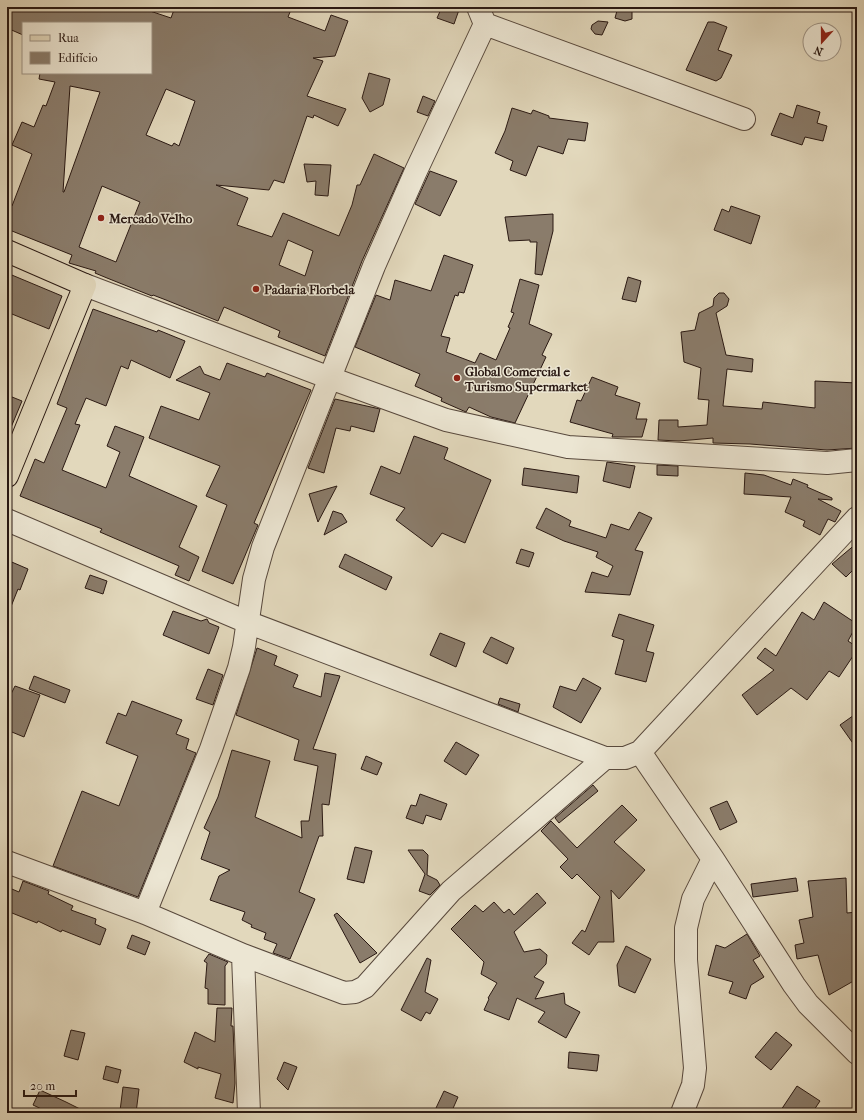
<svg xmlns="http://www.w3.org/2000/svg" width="864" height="1120" font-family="'IM FELL French Canon',serif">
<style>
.building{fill:#8a7c6b;stroke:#2a1913;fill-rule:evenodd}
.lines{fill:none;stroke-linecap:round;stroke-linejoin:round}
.minor-casing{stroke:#58493d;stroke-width:24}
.major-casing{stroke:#2a1913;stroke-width:24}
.minor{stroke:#ece6d3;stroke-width:22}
.major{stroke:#e2d8bc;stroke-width:22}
.poi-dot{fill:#8f2418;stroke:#ece6d3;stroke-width:1.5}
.labels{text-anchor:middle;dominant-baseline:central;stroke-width:3;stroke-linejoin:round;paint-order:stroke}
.poi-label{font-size:13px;font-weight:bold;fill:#2a1913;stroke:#ece6d3;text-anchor:start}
</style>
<rect width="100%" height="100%" fill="#e2d8bc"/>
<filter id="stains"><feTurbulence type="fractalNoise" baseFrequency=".005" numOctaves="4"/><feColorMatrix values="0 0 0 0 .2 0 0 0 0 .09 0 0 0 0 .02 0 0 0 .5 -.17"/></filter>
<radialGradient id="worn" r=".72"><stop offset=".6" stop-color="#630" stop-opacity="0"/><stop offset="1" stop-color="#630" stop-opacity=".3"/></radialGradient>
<path class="building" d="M7,7H138L171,18L175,7H292L288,17L325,31L331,15L348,21L335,56L313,58L323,61L307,96L346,109L338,126L314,115L313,118L307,116L284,183L274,180L269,190L216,185L248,198L237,225L272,237L283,213L339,236L352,205L357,185H360L374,154L404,168L362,261L325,356L278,337L280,331L224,307L218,321L166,300L153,295L152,296L107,278L95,273L96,271L69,263L72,255L7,229V204L12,206L32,154L12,145L22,122L34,127L43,105L46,106L55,82L39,79L40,73H151V23H23V35L7,28ZM70,86L100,92L64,192H63ZM166,89L195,101L179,146L174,143L172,146L146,135ZM102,186L140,202L116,262L79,247ZM288,240L313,251L305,276L279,265Z
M442,7H460L454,24L437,18Z
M618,7H632V19L625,21L615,18Z
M598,21L608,22L602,35L595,34L591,29L592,25Z
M708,22H714L727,27L718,50L732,55L721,78L716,81L686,70Z
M369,73L390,79L383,105L370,112L362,98Z
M423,96L435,101L428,116L417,112Z
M797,105L820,112L817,123L827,126L823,141L805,137L802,145L771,135L780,113L793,118Z
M512,108L531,114L533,110L549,116V118L588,123L585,141L568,139L563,154L538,146L526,176L510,170L513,161L495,153L505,131Z
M304,164L331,165L328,196L315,195L316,181L307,182Z
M430,171L457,181L440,216L415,204Z
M731,206L760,216L751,244L714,230L722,209L729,212Z
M553,214V231L542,275L535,274L537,242H530V240L509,241L505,217Z
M444,255L473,265L464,293L459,292L458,296L455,295L441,336L450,338L446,352L475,363L480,353L496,360L510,328L508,327L514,313L511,312L520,279L539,285L529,324L552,334L542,355L546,357L515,423L491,417L469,407L466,412L441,401L442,398L415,386L420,374L355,347L376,295L390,300L395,280L431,291Z
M7,273L62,296L49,329L7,312Z
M628,277L641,281L636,302L622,299Z
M719,293H724L729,299L727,306L716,313L726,355L753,359L752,372L727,369L723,406L762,409L763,402L815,408V381L857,383V448L827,450L750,444L713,443V438L679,441L658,440L659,420H678V427L707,425L709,400L698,399L701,368L684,362L681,332L695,330L699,313L713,306L714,298Z
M93,309L157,332L158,330L185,341L170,378L131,360L128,369L121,366L106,406L86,398L75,424L80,425L62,470L106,488L120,452L107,446L115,426L144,437L129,476L197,506L179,547L199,557L189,581L175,575L179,566L100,532L102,529L20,496L35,459L44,463L67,408L57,404Z
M227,363L265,377L267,373L311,390L254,523L258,525L233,584L202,571L227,505L206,496L220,466L149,438L161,406L199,420L210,393L176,380L200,366L204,374L220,380Z
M592,377L618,387L615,395L640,403L636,419H647L642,437H612L613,434L570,422L577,400L581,401Z
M7,395L22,401L7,437Z
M335,399L380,409L374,432L351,426L350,431L336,428L324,473L308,468Z
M414,436L448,448L444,459L491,480L465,543L442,533L432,547L396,520L405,508L370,494L381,466L400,474Z
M607,462L635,466L630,488L603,481Z
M657,465L678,466V476L657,475Z
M524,468L579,476L577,493L522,485Z
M745,473L764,475L791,485L793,479L808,485L807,487L832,498V500L818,499L841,511L835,522L828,519L820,535L803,526L805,521L785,512L791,497L744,494Z
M337,486L318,522L309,494Z
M546,508L571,521L569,526L606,538L611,524L629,530L639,512L652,518L635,550L643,552L630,595L585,592L592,572L608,577L613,566L596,557L598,552L564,541L536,528Z
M333,511L342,514L347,522L324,535Z
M857,543V566L846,577L832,564Z
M521,549L534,553L529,567L516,563Z
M345,554L392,577L386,590L339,567Z
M7,560L28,569L20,590L18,589L8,614Z
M90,575L107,581L103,594L85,588Z
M824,602L857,624L848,641L857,647V650L839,677L829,671L807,700L791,688L757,715L742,695L774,670L757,658L765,648L776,656L802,612L814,620Z
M173,611L201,621L207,619L209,623L219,627L209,654L163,635Z
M619,614L654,625L646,651L654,653L646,682L615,674L624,640L612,636Z
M440,633L465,643L456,667L430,655Z
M491,637L514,648L507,664L483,652Z
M257,648L277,656L274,665L298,675L293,687L321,697L325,673L340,676L313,749L336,754L329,805L322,804L323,836H319L299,892L315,899L290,959L273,953L277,944L264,939L266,933L251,927L252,925L242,920L245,912L210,900L219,876L230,870L201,859L210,832L204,828L218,797L232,750L270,761L255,817L302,838L301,821H309L318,766L294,760L299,740L236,715Z
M208,669L223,675L213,705L196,699Z
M34,676L70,690L65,703L29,689Z
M583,678L601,688L581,723L553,707L560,686L576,691Z
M15,686L40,695L24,737L7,730V692L11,694Z
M500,698L520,704L518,712L498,704Z
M132,701L182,720L176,734L189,739L186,749L196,753L138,897L53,866L82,791L119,806L138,756L106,743L118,713L126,716Z
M857,713V749L840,725Z
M456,742L479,755L466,775L444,761Z
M366,756L382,763L377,775L361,769Z
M593,785L598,791L559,823L555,818Z
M420,794L447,804L441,820L426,815L423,824L406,818L411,805L416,806Z
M727,801L737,822L720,830L710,808Z
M622,805L637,820L614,842L645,870L619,899L611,890L614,942H598L589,955L572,943L582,930L585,932L600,897L577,874L572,879L560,867L568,859L541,831L551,821L577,848Z
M355,847L372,851L364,883L347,879Z
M408,850H423L428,855L427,875L437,880L440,885L430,895L419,891L425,874Z
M796,878L798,891L753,897L751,884Z
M846,878L847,913L857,912V979L829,995L818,955L797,959L795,945L804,943L799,920L813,917L808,881Z
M23,881L49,891L48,894L73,906L71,910L96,919L95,924L106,929L100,945L62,930L61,932L38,921L37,923L7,911V887L19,892Z
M537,893L546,903L514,932L524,952L540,949L547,955L546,964L534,977L544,982L535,999L564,993L565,1004L580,1012L566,1038L538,1022L545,1012L517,998L509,1020L484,1010L489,999L488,998L497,983L481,974L484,962L451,929L475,905L483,912L494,902L504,913L509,909L514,915Z
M337,913L377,953L360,963L334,915Z
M747,934L760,956L753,960L764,977L751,985L746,999L729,993L733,982L708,975L716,945L725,948Z
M132,935L150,942L145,955L127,948Z
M626,946L651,959L635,993L619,986L617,965Z
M209,954L228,962L225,966V1005L208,1004V989L205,988L207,963L204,961Z
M427,958L431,960L425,992L438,999L430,1014L426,1012L421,1021L401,1010Z
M217,1008H232L231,1026H233L235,1083L233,1103L215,1098L221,1074L198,1067V1069L184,1062L195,1032L215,1042Z
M71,1030L85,1033L78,1060L64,1056Z
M776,1032L792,1045L771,1070L755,1057Z
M569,1052L599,1055L597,1071L568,1068Z
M284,1062L297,1067L288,1090L277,1079Z
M106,1066L121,1070L118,1083L103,1079Z
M797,1086L820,1101L812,1113H779Z
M123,1087L139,1089L136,1113L120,1111Z
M40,1090L66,1102L88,1113H50L33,1105Z
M444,1091L458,1097L451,1113H444L436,1108Z"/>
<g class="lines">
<g class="minor-casing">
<path id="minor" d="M485,24L744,119
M85,285L330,378L446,420L568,447L827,463L857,460
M7,520L247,622L605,758H625L640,752L857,518
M640,752L713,859L794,985L808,1004L857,1053
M7,862L145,913L243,955L249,1113
M145,913L211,749L239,668L244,647L254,579L263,547L374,266L416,171L485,24L478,7
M243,955L344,993L355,992L365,987L451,891L605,758
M682,1113L693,1085L695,1068L686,960V928L693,899L713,859"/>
</g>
<g class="major-casing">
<path id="major" d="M7,251L85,285L7,476"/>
</g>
<use href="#minor" class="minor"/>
<use href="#major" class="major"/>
</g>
<g class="poi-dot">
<circle cx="101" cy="218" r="4"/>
<circle cx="256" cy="289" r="4"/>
<circle cx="457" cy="378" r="4"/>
</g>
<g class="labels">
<g class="poi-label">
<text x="109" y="218">Mercado Velho</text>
<text x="264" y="289">Padaria Florbela</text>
<text x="465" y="371">Global Comercial e<tspan x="465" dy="15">Turismo Supermarket</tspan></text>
</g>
</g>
<rect width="864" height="1120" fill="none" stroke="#e2d8bc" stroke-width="24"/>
<rect x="8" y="8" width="848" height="1104" fill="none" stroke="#2a1913" stroke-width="2"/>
<rect x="12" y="12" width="840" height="1096" fill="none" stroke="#2a1913"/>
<rect x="22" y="22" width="130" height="52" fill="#ece6d3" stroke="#9e9486"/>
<rect x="30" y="35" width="20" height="6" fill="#e2d8bc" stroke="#9e9486"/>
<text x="58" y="42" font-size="12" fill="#2a1913">Rua</text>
<rect x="30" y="52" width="20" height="12" fill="#8a7c6b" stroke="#9e9486"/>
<text x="58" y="62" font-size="12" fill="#2a1913">Edifício</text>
<g transform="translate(822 42) rotate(201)"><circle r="19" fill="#ece6d3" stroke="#9e9486"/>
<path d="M0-3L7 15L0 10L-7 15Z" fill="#8f2418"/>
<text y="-6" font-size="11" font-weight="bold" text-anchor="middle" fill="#2a1913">N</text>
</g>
<path d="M24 1090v6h52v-6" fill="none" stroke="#2a1913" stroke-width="2"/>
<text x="30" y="1090" font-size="12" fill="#2a1913" stroke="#ece6d3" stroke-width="3" paint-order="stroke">20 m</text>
<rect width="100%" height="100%" filter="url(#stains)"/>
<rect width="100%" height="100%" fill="url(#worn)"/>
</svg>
